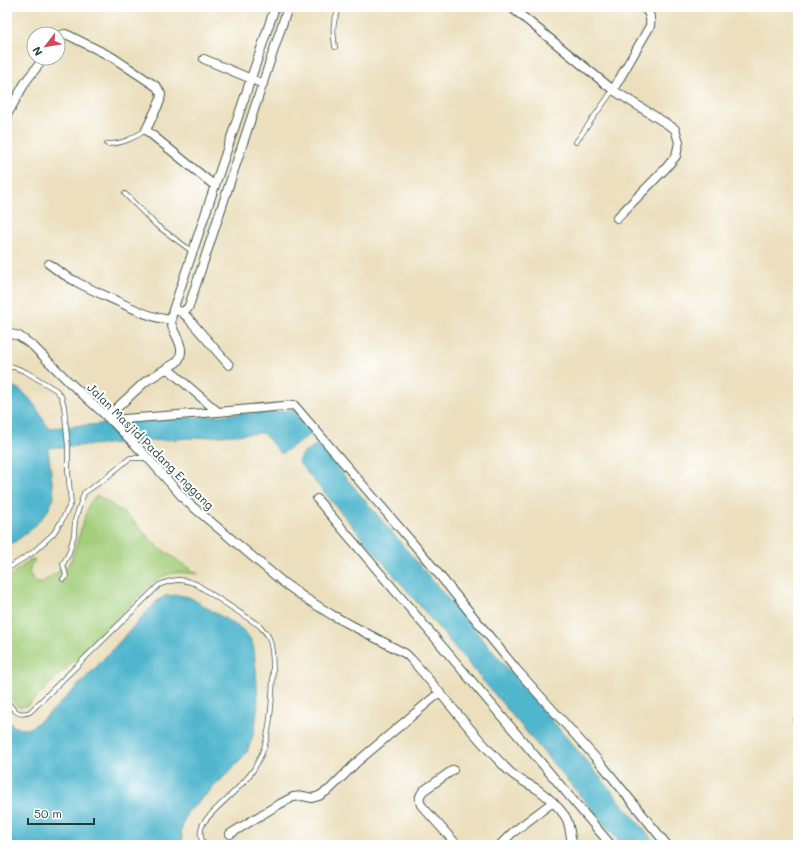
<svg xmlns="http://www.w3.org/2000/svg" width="805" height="852" font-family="Mali,sans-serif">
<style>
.green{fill:#a3ce7a;stroke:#618657}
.water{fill:#4fb6cd;stroke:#377a80}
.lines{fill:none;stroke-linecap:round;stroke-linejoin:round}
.lane-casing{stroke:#3e5549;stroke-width:5.5}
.street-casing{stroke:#3e5549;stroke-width:10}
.lane{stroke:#fff;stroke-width:4}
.street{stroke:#fff;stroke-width:8}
.labels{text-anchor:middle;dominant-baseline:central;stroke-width:4;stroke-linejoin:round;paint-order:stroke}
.street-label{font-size:12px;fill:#1f3d34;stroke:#fff}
</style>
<rect width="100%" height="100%" fill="#fff"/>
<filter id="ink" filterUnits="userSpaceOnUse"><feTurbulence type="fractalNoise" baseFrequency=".025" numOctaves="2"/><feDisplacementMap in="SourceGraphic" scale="8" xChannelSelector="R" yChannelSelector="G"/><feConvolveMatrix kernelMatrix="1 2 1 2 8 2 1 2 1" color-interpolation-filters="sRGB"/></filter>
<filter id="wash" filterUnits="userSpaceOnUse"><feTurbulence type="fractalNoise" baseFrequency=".012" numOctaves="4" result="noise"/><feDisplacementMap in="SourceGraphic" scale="16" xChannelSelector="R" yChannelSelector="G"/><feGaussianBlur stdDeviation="0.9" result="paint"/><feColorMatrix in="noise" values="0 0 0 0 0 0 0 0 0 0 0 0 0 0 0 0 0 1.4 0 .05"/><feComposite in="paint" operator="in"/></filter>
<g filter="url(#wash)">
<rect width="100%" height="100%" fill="#ebdfbd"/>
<path class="green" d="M97,495L127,515L158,547L198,574C179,572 169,571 153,582L31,703C17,713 14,702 7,692V578L33,558L35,561L31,565L29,572L35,583H41L70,564L89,504Z"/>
<path class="water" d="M7,386C26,385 40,414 48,428L295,410L314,432L281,454L263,433L48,448L54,498L47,512L32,529L16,541L7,546Z
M314,446H318L321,448C432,582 546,712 657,845H622L300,464L299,459L301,455Z
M177,595L189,597L242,629L251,640L254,649L256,670L258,701L255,730L247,752L229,772L187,813L183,823L181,833L184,845H7V721C12,725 19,730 26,729C47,725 137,622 157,601L165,596Z"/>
</g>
<g filter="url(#ink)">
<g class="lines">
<g class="lane-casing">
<path id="lane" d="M335,47C333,31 331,21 341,7
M576,142L613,90
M107,144C123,144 133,138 146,130
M125,194L156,225L193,252
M7,367H14L26,372L56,390L61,396L64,406L68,447V471L71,503L61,522L53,534L32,553L7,569
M63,579L66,576L63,564L69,553L74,535L75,520L84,493L107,477L130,458H146
M7,701C13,710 18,717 30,712L159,585C174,579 181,578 196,584L260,626C263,630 267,633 269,638C277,657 271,721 266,741C264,750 259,760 254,769C241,789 219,803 204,822C199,830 200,838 204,845
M795,721L798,724"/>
</g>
<g class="street-casing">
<path id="street" d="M511,7L613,90L675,129L679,142L676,156L666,168L617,218
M58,39L61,35L65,34L70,36L112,57L157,87L161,94L160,101L146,130L215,186
M204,59L263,84
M613,90L650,26C651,17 650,13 643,7
M7,115L26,81L44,58
M49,264C70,281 95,291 119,302C136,310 152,318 171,320
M178,311L182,312L188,318L229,365
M182,312L188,308L190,303L288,7
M7,333L19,336L33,346L68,381L113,422L148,458L186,501L284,583L305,598L332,615L406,654L411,659C444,696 473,736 509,771C517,779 527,783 537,789C547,796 558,806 565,816C571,825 569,835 573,845
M167,368L218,412L294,405L423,555L516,669L603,766L667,845
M107,417L146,381L177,362C187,349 176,338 172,326C170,320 172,315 173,310L275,7
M110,420L218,412
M317,499L611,845
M453,770L423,791C419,796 419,799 421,805L457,845
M230,834L276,806L293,797L303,796L312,798L319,796L330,789L357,762L439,693
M500,845L512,833L553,802"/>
</g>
<use href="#lane" class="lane"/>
<use href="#street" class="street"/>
</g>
</g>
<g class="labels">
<g class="street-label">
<text transform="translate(151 446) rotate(45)">Jalan Masjid Padang Enggang</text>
</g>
</g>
<rect width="805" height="852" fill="none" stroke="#fff" stroke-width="24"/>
<g transform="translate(46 46) rotate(239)"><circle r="19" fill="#ffffff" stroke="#a5b1ae"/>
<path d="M0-3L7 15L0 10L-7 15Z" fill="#d1495b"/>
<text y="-6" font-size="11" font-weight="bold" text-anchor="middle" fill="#1f3d34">N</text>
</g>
<path d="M28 818v6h66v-6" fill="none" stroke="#1f3d34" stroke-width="2"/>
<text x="34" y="818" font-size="12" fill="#1f3d34" stroke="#ffffff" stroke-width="3" paint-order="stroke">50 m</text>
</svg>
